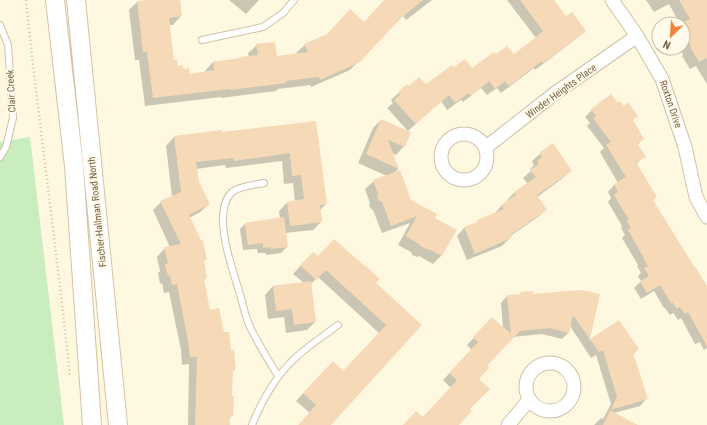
<svg xmlns="http://www.w3.org/2000/svg" width="707" height="425" font-family="'Roboto Condensed',sans-serif">
<style>
.green{fill:#caedbf}
.shadow{fill:#0003}
.building{fill:#f6dab7}
.lines{fill:none;stroke-linecap:round;stroke-linejoin:round}
.service-casing{stroke:#d0c0a7;stroke-width:8}
.minor-casing{stroke:#d0c0a7;stroke-width:15}
.secondary-casing{stroke:#d4c2a4;stroke-width:20}
.path{stroke:#dbbe9a;stroke-width:2.5;stroke-dasharray:1 3;stroke-linecap:butt}
.service{stroke:#fff;stroke-width:6}
.minor{stroke:#fff;stroke-width:13}
.secondary{stroke:#fff;stroke-width:18}
.labels{text-anchor:middle;dominant-baseline:central;stroke-width:4;stroke-linejoin:round;paint-order:stroke}
.street-label{font-size:10px;fill:#786046;stroke:#fffaea}
</style>
<rect width="100%" height="100%" fill="#fef8e1"/>
<path class="green" d="M30,137L64,425H0V142Z"/>
<path class="shadow" d="M154,0H179L181,16L173,25H169L173,61L177,67L188,75L205,73V71L213,62L239,59L241,58L249,57L248,53L257,45L276,57L297,54L296,53L305,45L364,23L385,0H432L406,20L403,16L393,25L350,70L311,87L310,85L278,89L276,91L221,98V97L145,106L139,60H135L129,10L137,2Z
M229,0H259L246,14Z
M507,0H553L566,18L585,31L577,38L535,70L534,68L501,93L497,88L487,95L481,88L463,102L461,100L447,110L441,101L408,131L387,108L393,103L391,100L407,85L409,88L426,86L454,69H472L496,56L513,55L536,38Z
M646,0H707V84L696,66L690,69L682,56L683,55L680,48H683V24H680L669,4L654,12Z
M592,110L632,120L643,139L637,145L644,156L636,164L652,201L707,288V348L704,350L700,342L695,344L681,318L678,320L673,313L670,315L665,308H664L654,291L641,299L634,288L641,281L638,276L641,273L637,266L638,265L622,238L625,235L621,228L622,226L608,202L611,198L608,192L614,185L618,183L600,152L604,148L587,126L590,123L585,117Z
M381,120L404,146L396,155L392,153L398,169L394,173L410,201L434,219L442,255L433,264L419,256L417,257L412,255L411,252L398,245L410,223L382,233L373,210L371,209L369,205L370,203L365,189L374,181L387,176L358,163L373,128Z
M315,122L326,204L320,210L321,222L313,230L285,233L287,247L281,253L266,255V253H258L257,249L243,250L240,229L246,223L280,219L279,211L288,202H295L293,183L284,184L282,161L226,168L225,165L196,169L198,182L209,204L200,212L189,218L205,260L203,262L206,278L203,281L209,311L223,333L230,351L235,369L232,372L231,397L232,415L229,419V425H188L189,364L182,365L181,350L169,292L164,293L162,283L160,284L158,273L160,271L157,257L165,248L170,247L153,210L161,202L172,197L166,146L174,137L221,132V133Z
M553,145L571,171L563,178L537,197L546,209L538,217L509,237L510,238L502,246L467,260L457,236L464,228L475,224L478,221L495,213L502,205L508,202L507,200L514,193L528,184L523,178L531,171L530,169L534,165L532,161L540,154Z
M318,257L375,283L421,325L329,425H299L310,413L296,401L325,370L343,372L379,333L318,277L311,284L315,322L307,330L286,333L284,317L268,319L265,295L273,286L304,283L293,274L305,261Z
M521,293L533,295H599L589,341L618,321L638,349L633,354L646,399L640,406L614,413L631,425H594L601,418L603,419L611,404L596,355L591,358L570,326L569,332L562,339L542,334L512,337L486,366L478,379L469,410L458,425H403L422,418L451,388L443,380L472,350L467,345L486,325L503,328L501,303L507,296L519,295Z"/>
<path class="building" d="M146,0H180L182,16L169,18L174,60H177L178,66L183,65V69L189,68V74L214,70L213,62L241,58L240,57L258,55L256,44L275,42L277,56L308,52L304,44L327,34L350,9L364,22L384,0H423L400,19L360,62L320,80L319,77L286,81V83L230,90L229,89L153,98L147,52H143L137,1Z
M520,0H554L566,16L572,12L586,31L543,63L542,61L509,86L505,81L495,89L489,81L471,96L469,93L455,103L449,95L416,124L394,100L400,95L398,92L407,84L409,86L419,77L426,84L452,65L454,67L465,59L472,68L494,52L496,54L507,46L514,54L538,36V35L543,31Z
M679,0H707V58L699,62L690,47L691,46L683,32V24H680L690,19Z
M611,94L618,103L620,101L624,106L628,102L638,116L633,120L644,139L637,143L646,157L636,162L657,197L653,200L695,268H696L707,286V346L688,312L685,314L680,307L677,309L672,302L671,303L660,285L647,293L640,281L649,276L644,268L648,266L643,258H644L628,230L631,228L627,221L629,220L614,195L618,192L614,184L626,177L606,145L611,142L593,118L596,116L591,109Z
M381,119L411,132L405,147L388,140L399,169L366,154Z
M316,121L327,204L320,205L322,222L290,226L287,202L304,199L301,175L292,176L290,153L234,161L233,158L196,162L199,182L210,204L189,215L201,240H203L207,260H204L207,278L204,279L210,310L219,308L224,332H229L231,350H234L236,369H233L232,396H234L233,416H230V425H195L197,357H190L188,341L177,284L172,285L170,275L168,276L165,264L168,263L164,247L181,244L160,201L181,192L174,136L222,130V132Z
M553,143L572,171L537,195L547,210L510,235L511,238L475,254L464,227L478,222L477,220L504,209L501,205L516,195L514,192L536,177L530,170L539,164L537,161L542,157L539,153Z
M400,170L411,200L437,214L435,218L457,230L442,256L428,249H426L420,246L419,244L406,236L417,216L391,226L382,202L379,201L377,196L378,194L373,180Z
M284,217L288,247L271,249V247L263,248V243L248,245L245,223Z
M334,239L366,267V266L380,279L376,283L422,325L331,425H298L316,405L303,393L333,361L343,371L386,325L326,270L316,280L300,265L313,252L318,256Z
M311,281L316,322L294,325L292,309L276,311L273,286Z
M581,290L600,294L590,339L619,320L639,349L633,353L648,399L610,410L638,425H603L617,397L603,350L599,352L573,315L569,333L550,328L520,331L487,366L489,368L479,379L490,389L470,409L472,411L459,425H403L416,411L423,417L457,380L449,373L478,342L473,337L492,317L511,334L507,295L521,294L520,292L533,291V294Z"/>
<g class="lines">
<g class="service-casing">
<path id="service" d="M0,25L8,45L13,118L6,147L0,157
M202,40L263,27L283,13L294,0
M264,183C256,185 239,186 232,192C211,212 232,267 239,291C243,303 245,318 251,329C259,345 269,361 278,376
M252,425C261,403 274,379 291,362C305,348 322,337 338,325"/>
</g>
<g class="minor-casing">
<path id="minor" d="M612,0L637,36L662,79L685,147L696,197L707,217
M441 157a23 23 0 1 1 46 0a23 23 0 1 1-46 0Z
M485,148L554,94L637,36
M526 387a24 24 0 1 1 48 0a24 24 0 1 1-48 0Z
M508,425L529,400"/>
</g>
<g class="secondary-casing">
<path id="secondary" d="M55,0L74,166L92,425
M76,0L118,425"/>
</g>
<path class="path" d="M26,0C39,126 57,251 70,377"/>
<use href="#service" class="service"/>
<use href="#minor" class="minor"/>
<use href="#secondary" class="secondary"/>
</g>
<g class="labels">
<g class="street-label">
<text transform="translate(11 91) rotate(-93)">Clair Creek</text>
<text transform="translate(561 91) rotate(-36)">Winder Heights Place</text>
<text transform="translate(671 104) rotate(71)">Roxton Drive</text>
<text transform="translate(97 212) rotate(-96)">Fischer-Hallman Road North</text>
</g>
</g>
<g transform="translate(671 36) rotate(205)"><circle r="19" fill="#fffaea" stroke="#c9bca8"/>
<path d="M0-3L7 15L0 10L-7 15Z" fill="#f3833c"/>
<text y="-6" font-size="11" font-weight="bold" text-anchor="middle" fill="#786046">N</text>
</g>
</svg>
